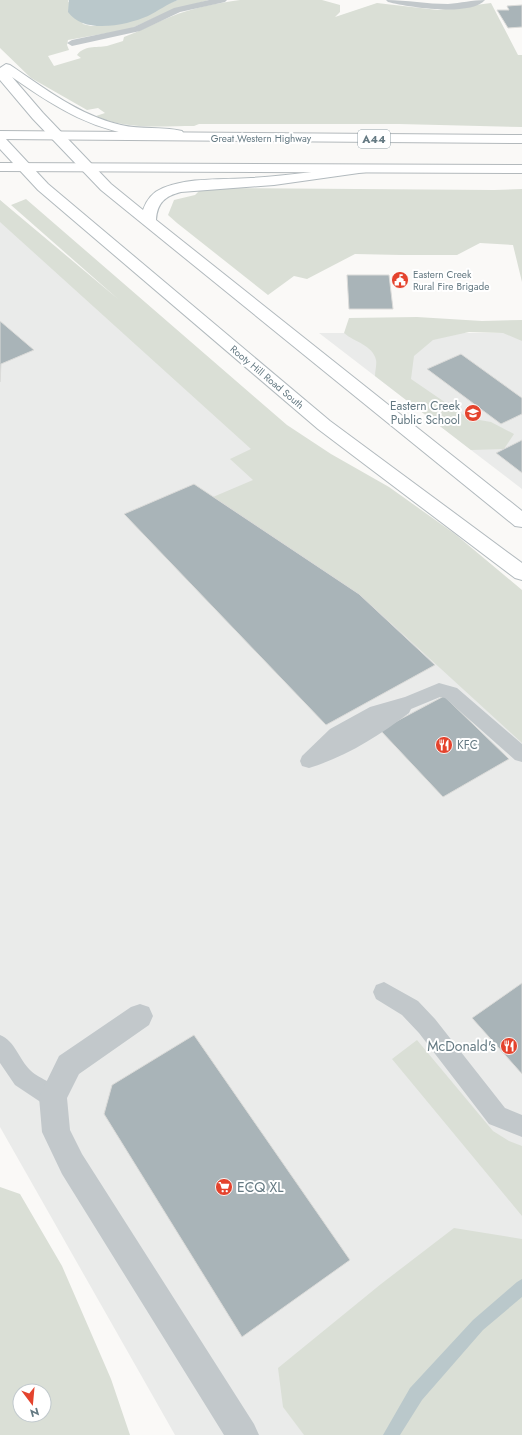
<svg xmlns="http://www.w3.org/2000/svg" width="522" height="1435" font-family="Jost,sans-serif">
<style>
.built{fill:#eaebea}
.green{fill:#dadfd6;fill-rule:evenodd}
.water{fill:#bac8cb}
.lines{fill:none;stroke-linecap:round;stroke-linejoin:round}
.stream{fill:#bac8cb;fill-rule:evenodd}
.building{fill:#a9b4b8;stroke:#dbdbd9}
.secondary-casing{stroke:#b2babe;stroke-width:2}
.trunk-casing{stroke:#b3b9bc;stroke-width:2}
.service{fill:#c2c8cb;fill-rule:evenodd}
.minor{fill:#c2c8cb;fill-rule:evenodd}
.secondary{fill:#fff;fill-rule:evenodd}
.trunk{fill:#fff;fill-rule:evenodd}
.labels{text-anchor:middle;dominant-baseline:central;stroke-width:4;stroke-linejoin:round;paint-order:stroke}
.far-street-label{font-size:10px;fill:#647982;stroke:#fff}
.far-poi-label{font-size:10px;fill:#647982;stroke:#fff;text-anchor:start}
.shield{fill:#fff;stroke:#92a1a8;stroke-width:1}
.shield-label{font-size:11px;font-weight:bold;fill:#647982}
.poi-label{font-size:12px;fill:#647982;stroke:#fff;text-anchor:end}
.near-poi-label{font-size:14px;fill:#647982;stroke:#fff;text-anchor:end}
</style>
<rect width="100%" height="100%" fill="#faf9f7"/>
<path class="built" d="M0,200L283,454L522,616V1435H175L0,1127Z
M319,333H522V489L471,450Z"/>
<path class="green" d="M0,0H69L68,1L83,24L91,26L109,25L178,0H209L172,10L130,29L68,40L67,45L69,50L48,56L54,66L81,58L77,55C84,45 96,48 107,46C112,44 118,43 123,41L124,37C140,31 155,23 170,17C192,8 217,3 240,0H322L340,5V12L335,17L377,3L438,10L491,3L518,55H522V127L399,124H199L194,126C163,126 125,130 96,116L105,113L98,108L87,110L31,78L0,48Z
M202,188L494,190L522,189V282L513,245L480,243L457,255H401L355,254L307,279L294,276L268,295L177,223L168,215L174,200L195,195Z
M26,199L287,425L331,454L389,487L455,534L522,590V743L359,594L213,497L253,480L230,459L251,449L0,222V200L118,299L11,205Z
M417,317L482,321L522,320V341L503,333L469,332L433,340L414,356L411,379L468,418L491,422L514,434L504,449L471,450L375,376C375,371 377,364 376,360C373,345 354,342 344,333L349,318Z
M417,1040L493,1131L509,1141L522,1146V1216L392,1059Z
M0,1187L20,1194L62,1266L111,1379L130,1435H0ZM20,1391H44V1415H20Z
M454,1228L522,1239V1435H304L283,1407L278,1368L381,1284Z"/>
<path class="water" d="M69,0H178C167,4 158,11 148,16C127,25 84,35 68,12Z"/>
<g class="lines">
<path class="stream" d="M522,1279V1297L483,1330L422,1400L400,1435H383L410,1388L473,1320L517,1282Z"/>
</g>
<path class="building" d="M522,5V27L508,28L497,10H509L507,6Z
M347,275H389L393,309H349Z
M0,321L34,350L1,364L0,382Z
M461,354L522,398V414L501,424L427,369Z
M522,440V473L496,453Z
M194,484L359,594L435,665L326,725L124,514Z
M444,696L509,759L443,797L380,730Z
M522,983V1074L472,1018Z
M194,1035L350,1260L242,1337L104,1114L112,1085Z"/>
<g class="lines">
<g class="secondary-casing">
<path id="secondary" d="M6,64L10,65C44,88 80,116 121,125C141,130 162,126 182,131L184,134L182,137C172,139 161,137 151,137C96,133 56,108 12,77L43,113L111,184L143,210C147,199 153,192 163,188C190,177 223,180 251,178C288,176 325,170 361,165L366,166L368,169L366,172L274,185L181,192C165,196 157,203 156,220L522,511V527L515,526L101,190L33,119L0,80V68Z
M0,137L5,138L48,184L330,421L522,563V580L515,578L318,429L38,190L0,149Z"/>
</g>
<g class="trunk-casing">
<path id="trunk" d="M0,131L522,135V143L0,139Z
M0,163L522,165V173L0,171Z"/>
</g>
<path class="service" d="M209,0H227L225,2L180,12L140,31L72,46L67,43L72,40L134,27L174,8Z
M386,0C407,0 427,4 448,4C461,3 472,0 485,0C470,17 408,7 388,2Z
M439,683L457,688L522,744V762L515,760L445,698L440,697L411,709L409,713C379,736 345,757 309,768L302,766L300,761L302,756L330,729L370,707L405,697Z
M384,982L418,1001L435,1019L505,1108L522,1115V1137L489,1124L419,1033L402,1015L376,999L373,992L376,985Z
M0,1035C15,1041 19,1059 30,1070C41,1081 58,1082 64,1097L61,1105L53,1108L45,1105L15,1085L0,1063Z"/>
<path class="minor" d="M140,1004L149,1007L153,1016L149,1025L79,1074L67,1098L70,1130L82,1154L254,1424L259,1435H224L62,1174L42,1132L39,1097L59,1056L131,1007Z"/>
<use href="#secondary" class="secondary"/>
<use href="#trunk" class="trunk"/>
</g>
<defs>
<g id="civic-disc" transform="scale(0.9)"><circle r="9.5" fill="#e4432d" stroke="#fff"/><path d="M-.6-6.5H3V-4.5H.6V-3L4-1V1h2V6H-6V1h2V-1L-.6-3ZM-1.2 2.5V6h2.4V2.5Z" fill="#fff"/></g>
<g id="school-disc" transform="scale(0.9)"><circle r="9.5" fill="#e4432d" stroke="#fff"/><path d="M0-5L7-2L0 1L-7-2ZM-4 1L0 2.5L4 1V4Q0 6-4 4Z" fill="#fff"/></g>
<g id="restaurant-disc" transform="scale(0.9)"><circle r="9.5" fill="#e4432d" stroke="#fff"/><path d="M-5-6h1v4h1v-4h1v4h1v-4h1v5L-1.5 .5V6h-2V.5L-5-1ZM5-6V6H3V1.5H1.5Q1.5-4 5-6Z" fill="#fff"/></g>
<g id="supermarket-disc" transform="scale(0.9)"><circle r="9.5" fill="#e4432d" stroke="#fff"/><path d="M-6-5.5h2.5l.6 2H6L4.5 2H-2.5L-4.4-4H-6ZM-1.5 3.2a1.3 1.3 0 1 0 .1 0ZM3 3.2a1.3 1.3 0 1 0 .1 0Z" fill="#fff"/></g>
</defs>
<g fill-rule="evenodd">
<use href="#civic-disc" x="400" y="280"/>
<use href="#school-disc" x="473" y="413"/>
<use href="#restaurant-disc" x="444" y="745"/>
<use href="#restaurant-disc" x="509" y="1046"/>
<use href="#supermarket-disc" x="224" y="1187"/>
</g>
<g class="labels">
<g class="far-street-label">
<text x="261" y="138">Great Western Highway</text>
<text transform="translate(267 377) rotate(40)">Rooty Hill Road South</text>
</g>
<g class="far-poi-label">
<text x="413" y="274">Eastern Creek<tspan x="413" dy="12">Rural Fire Brigade</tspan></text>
</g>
<rect class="shield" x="358" y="130" width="32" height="18" rx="3"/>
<g class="shield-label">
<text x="374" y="139">A44</text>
</g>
<g class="poi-label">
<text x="460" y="406">Eastern Creek<tspan x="460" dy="14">Public School</tspan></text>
<text x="457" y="745" text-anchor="start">KFC</text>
</g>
<g class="near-poi-label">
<text x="496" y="1046">McDonald's</text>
<text x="237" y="1187" text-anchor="start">ECQ XL</text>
</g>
</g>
<g transform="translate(32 1403) rotate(164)"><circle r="19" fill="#ffffff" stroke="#c1c9cd"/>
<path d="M0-3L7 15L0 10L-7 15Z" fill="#e4432d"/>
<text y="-6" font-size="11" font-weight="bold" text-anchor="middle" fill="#647982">N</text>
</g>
</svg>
